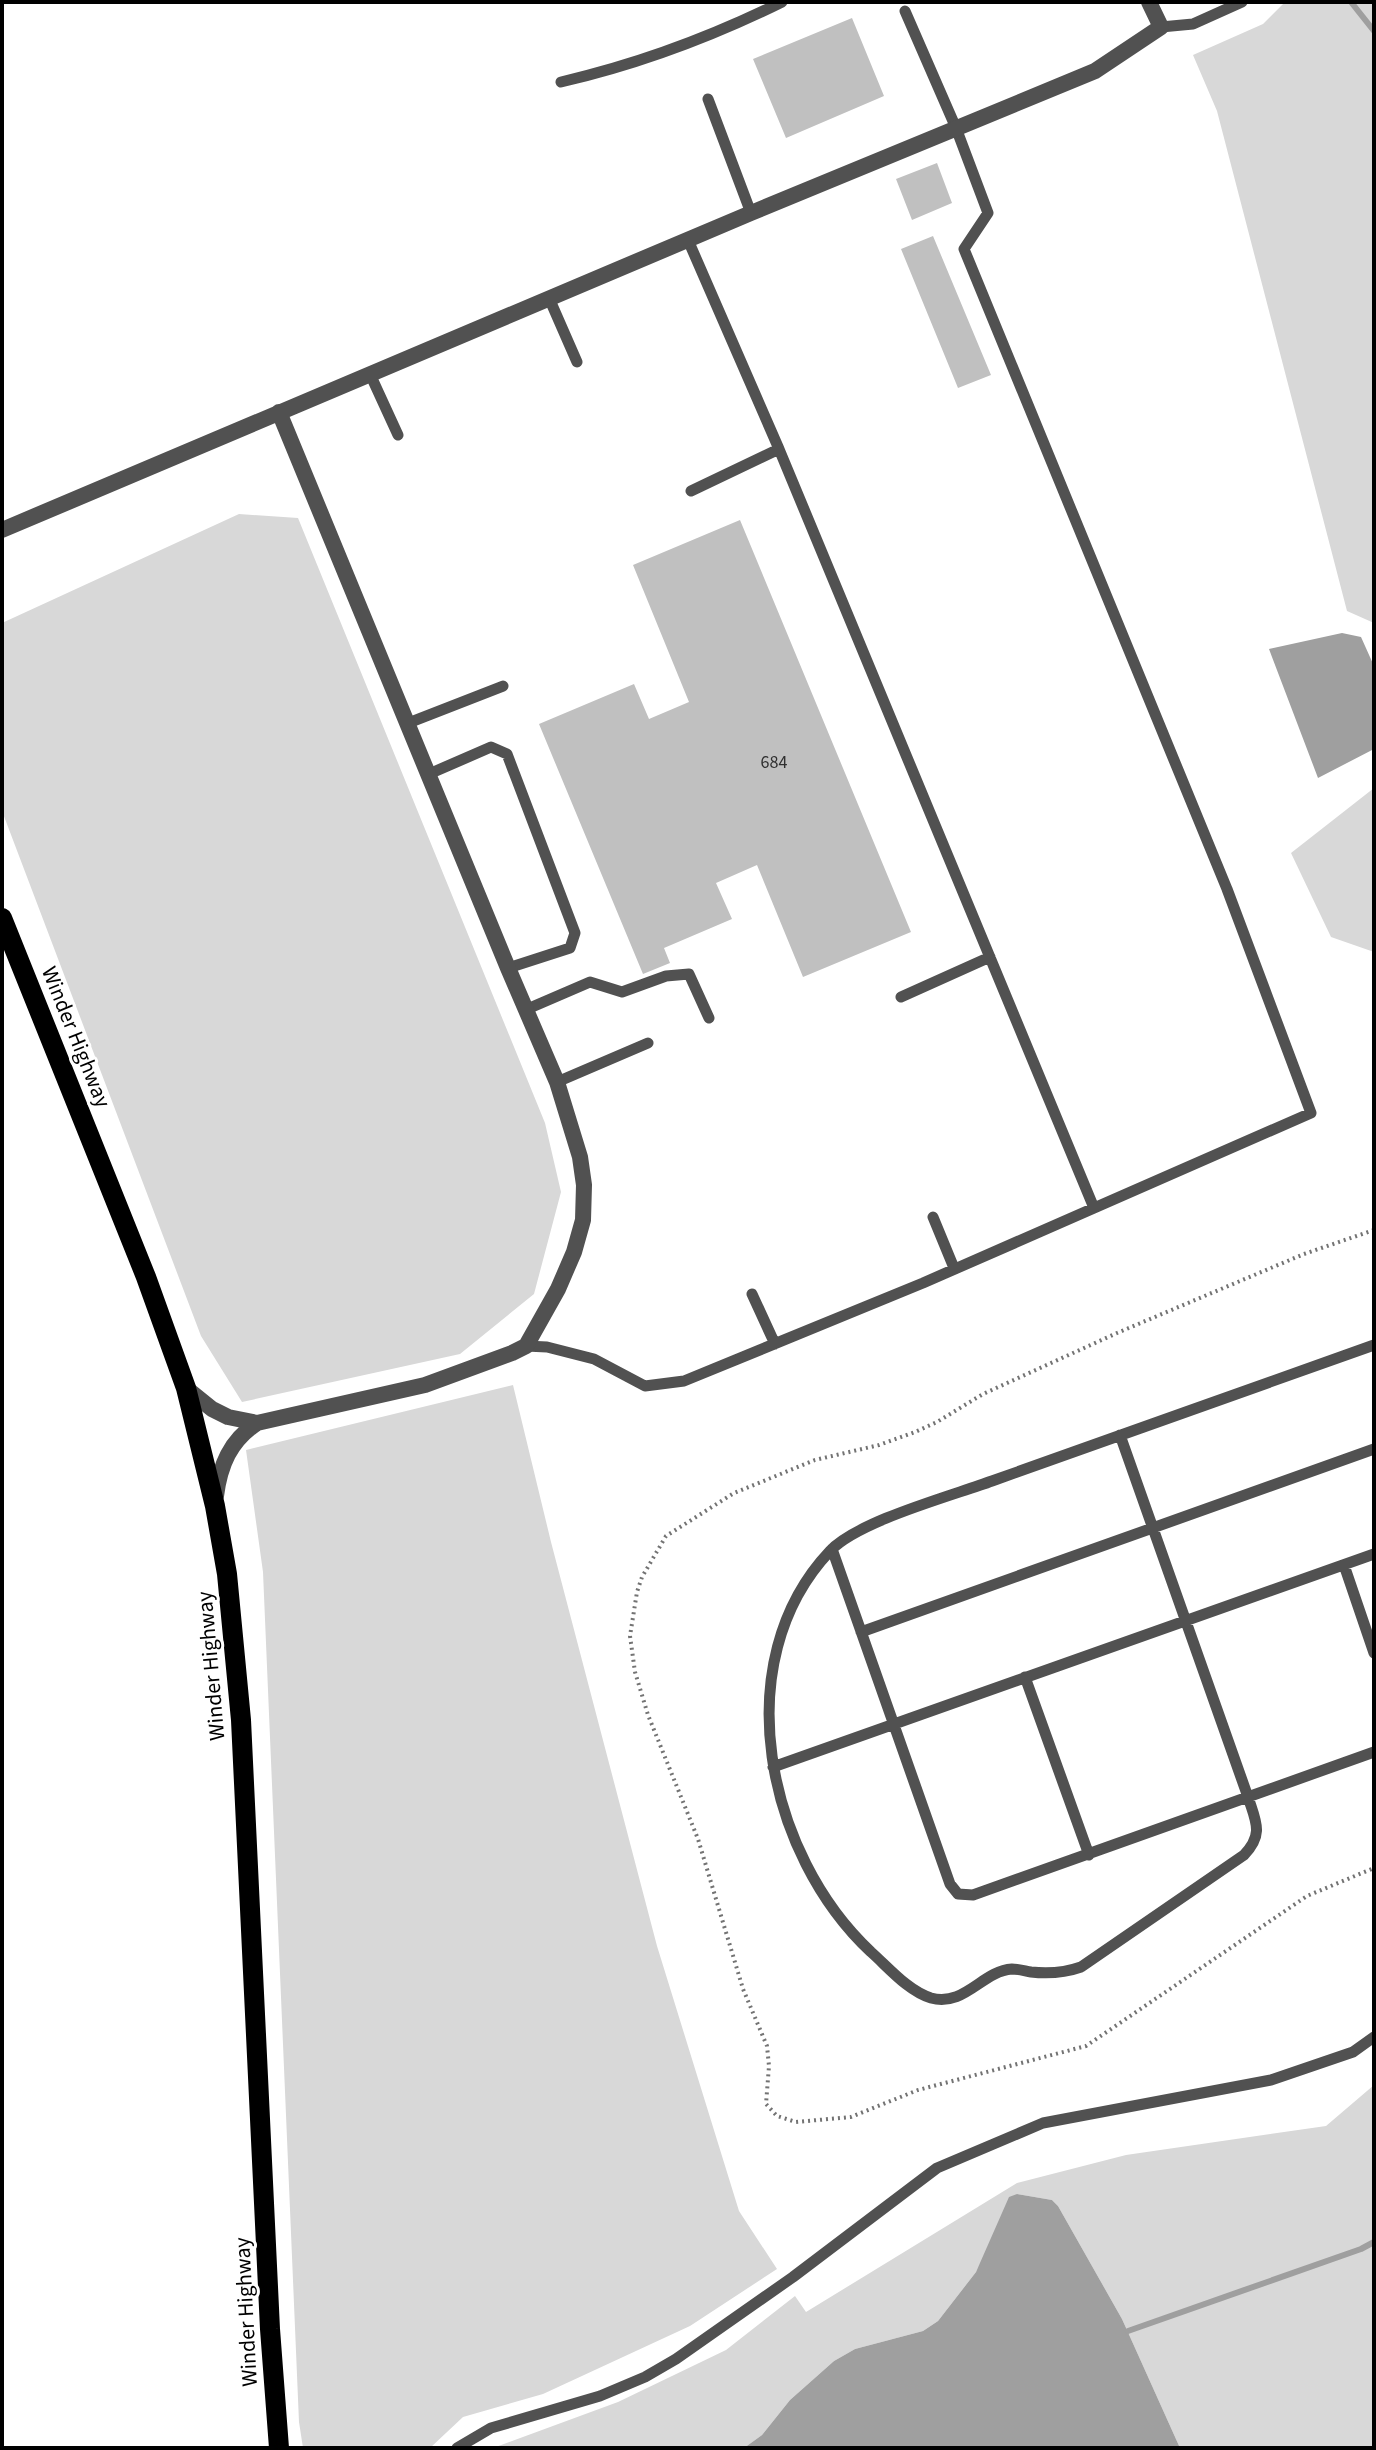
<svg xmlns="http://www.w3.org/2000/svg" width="1376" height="2450" font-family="'Source Sans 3',sans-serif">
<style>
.green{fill:#d8d8d8}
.water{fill:#9f9f9f}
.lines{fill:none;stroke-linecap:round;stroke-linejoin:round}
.stream{stroke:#9f9f9f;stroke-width:6}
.building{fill:#c0c0c0}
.path{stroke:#737373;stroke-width:4;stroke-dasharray:2 4;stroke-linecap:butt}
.service{stroke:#515151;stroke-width:11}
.minor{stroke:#515151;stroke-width:16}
.primary{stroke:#000;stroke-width:20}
.labels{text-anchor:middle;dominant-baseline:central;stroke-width:6;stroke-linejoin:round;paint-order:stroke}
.number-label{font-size:18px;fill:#303030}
.street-label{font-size:22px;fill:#000;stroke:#fff}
</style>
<rect width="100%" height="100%" fill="#fff"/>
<path class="green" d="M1285,2H1374V623L1347,611L1217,111L1193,55L1263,24Z
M239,514L298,518L545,1123L561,1192L534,1294L460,1354L242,1402L201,1336L2,811V623Z
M1374,788V952L1331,937L1291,853Z
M513,1385L551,1542L657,1946L739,2211L777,2269L690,2326L543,2394L463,2417L430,2448H303L299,2422L263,1572L246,1450Z
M1374,2085V2448H1180L1122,2319L1058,2206L1052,2200L1017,2194L976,2272L938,2321L923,2331L855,2349L834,2361L790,2400L762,2435L744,2448H493L618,2402L726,2350L795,2296L806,2312L1017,2183L1126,2155L1326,2126Z"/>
<path class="water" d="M1342,633L1361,637L1374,666V749L1318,778L1269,649Z
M1017,2194L1052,2200L1058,2206L1122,2319L1180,2448H744L762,2435L790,2400L834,2361L855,2349L923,2331L938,2321L976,2272L1009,2197Z"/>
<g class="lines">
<path class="stream" d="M1351,2L1374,31
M1128,2331L1361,2249L1374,2242"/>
</g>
<path class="building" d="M852,18L884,96L786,138L753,59Z
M937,163L952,203L912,220L896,179Z
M933,236L991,375L958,388L901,249Z
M740,520L911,932L803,977L757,865L716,883L732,919L664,948L670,963L643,974L539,724L634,684L649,719L689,702L633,565Z"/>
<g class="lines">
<path class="path" d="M1374,1230L1304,1254L1117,1333L983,1394L937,1422L915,1432L879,1445L815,1460L734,1493L666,1536L642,1577L637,1592L630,1636L635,1672L648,1715L698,1839L743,1989L767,2046L769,2066L766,2104L777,2116L796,2122L851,2117L918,2090L1086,2046L1307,1896L1374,1868"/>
<path class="service" d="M1161,27L1193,24L1242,2
M561,82C639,64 711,37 782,2
M708,99L751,213
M688,240L779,449L691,491
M549,298L577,362
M370,374L398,435
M779,449L1094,1208
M408,723L503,686
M429,774L491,747L507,754L575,933L570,948L508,968
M901,997L990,957
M525,1010L590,982L622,992L666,976L689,974L709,1018
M557,1082L648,1043
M933,1217L954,1268
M752,1294L775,1344
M526,1346L547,1347L594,1359L645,1386L684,1381L923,1283L1311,1113L1227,889L964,249L988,213L956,128L905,11
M1120,1435L1248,1797C1256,1822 1264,1834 1244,1855L1081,1967C1064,1973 1049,1974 1031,1972C1025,1971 1018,1969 1012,1969C982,1971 965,2007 931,1998C908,1991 888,1967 871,1952C767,1855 725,1662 830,1551C858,1521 951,1496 992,1481C1119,1436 1247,1390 1374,1345
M832,1549L950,1884L958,1894L973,1895L1374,1752
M1344,1565L1374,1653
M861,1632L1374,1449
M1025,1677L1089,1855
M773,1767L1374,1554
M457,2448L491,2428L600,2396L645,2377L676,2359L793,2277L937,2168L1043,2123L1271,2080L1353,2052L1374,2037"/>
<path class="minor" d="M2,530L751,213L1095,71L1161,27L1149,2
M186,1388L212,1409L228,1417L257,1423L425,1385L512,1353L526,1346L558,1289L574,1252L583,1220L584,1185L580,1157L557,1082L508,968L279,412
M216,1496C220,1465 230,1441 257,1423"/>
<path class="primary" d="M2,918L146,1277L186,1388L215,1506L227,1574L241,1720L270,2329L279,2448"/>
</g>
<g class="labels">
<g class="number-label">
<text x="774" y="762">684</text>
</g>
<g class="street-label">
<text transform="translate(76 1037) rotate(68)">Winder Highway</text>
<text transform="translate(211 1666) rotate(-95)">Winder Highway</text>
<text transform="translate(246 2312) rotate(-93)">Winder Highway</text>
</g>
</g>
<rect width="1376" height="2450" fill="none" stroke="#000000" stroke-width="8"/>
</svg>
